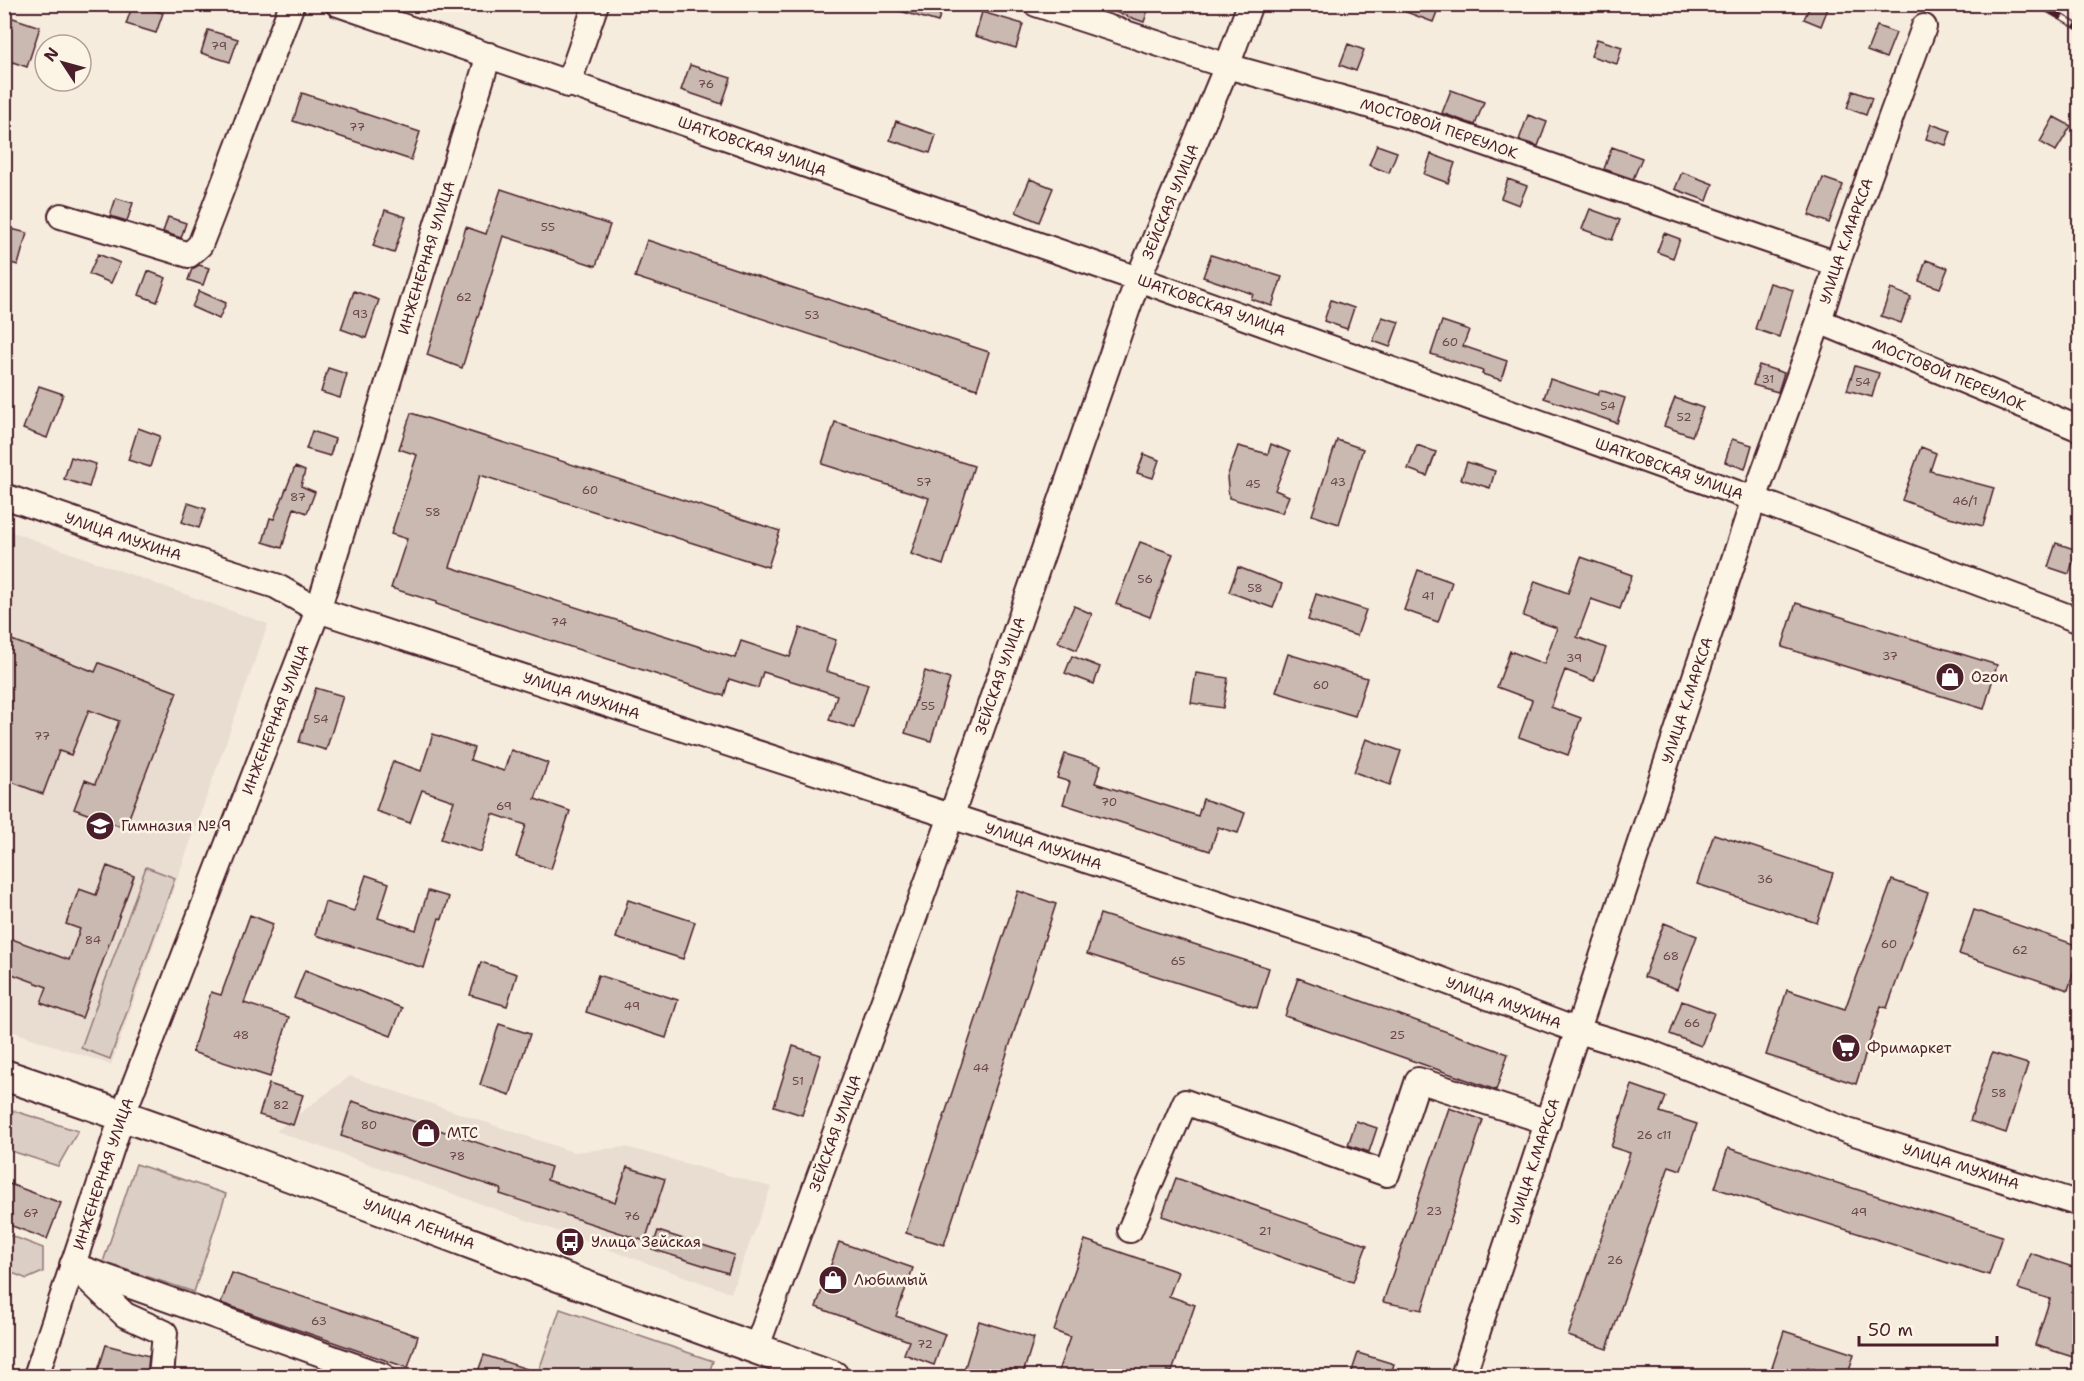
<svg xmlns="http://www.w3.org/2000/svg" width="2084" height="1381" font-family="'Shantell Sans',sans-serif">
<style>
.built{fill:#e8ddd0}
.green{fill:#dbcec4;stroke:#927678;stroke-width:1.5}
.building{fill:#cab9b1;stroke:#4a1f2b;stroke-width:1.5}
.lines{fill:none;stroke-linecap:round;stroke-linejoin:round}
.minor-casing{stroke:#4a1f2b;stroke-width:28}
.major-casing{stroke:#4a1f2b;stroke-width:34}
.minor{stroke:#fcf5e5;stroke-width:24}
.major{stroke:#fcf5e5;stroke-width:30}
.rail-casing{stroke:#4a1f2b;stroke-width:7}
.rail{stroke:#fcf5e5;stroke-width:4.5;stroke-dasharray:14;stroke-linecap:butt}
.labels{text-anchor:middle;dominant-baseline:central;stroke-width:5;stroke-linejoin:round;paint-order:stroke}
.number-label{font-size:12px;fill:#6a464c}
.street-label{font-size:15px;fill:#4a1f2b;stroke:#fcf5e5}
.poi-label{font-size:15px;fill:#4a1f2b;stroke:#fcf5e5;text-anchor:start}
</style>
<rect width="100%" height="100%" fill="#f5ecde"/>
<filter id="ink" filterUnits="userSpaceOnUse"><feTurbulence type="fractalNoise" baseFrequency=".0167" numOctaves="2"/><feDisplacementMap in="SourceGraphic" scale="12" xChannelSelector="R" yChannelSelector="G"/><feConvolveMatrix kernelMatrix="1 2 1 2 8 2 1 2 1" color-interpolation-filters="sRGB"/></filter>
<g filter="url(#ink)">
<path class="built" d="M4,529L268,624L111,1065L5,1029Z
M350,1076L573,1152L626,1147L771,1187L731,1293L276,1131Z"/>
<path class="green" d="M146,867L175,878L110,1059L81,1048Z
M5,1108L78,1131L58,1166L5,1149Z
M136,1164L226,1194L194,1292L103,1262Z
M4,1233L43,1248V1272L27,1279L5,1270Z
M560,1309L713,1361L708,1376H537Z"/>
<path class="building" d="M133,4L163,13L156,33L126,24Z
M894,4H943L938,22L893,9Z
M1101,4H1150L1144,22L1100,7Z
M1390,4H1440L1433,22L1390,6Z
M1811,4H1820L1828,8L1821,26L1804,19Z
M982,12L1023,24L1016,48L975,36Z
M4,15L40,27L27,67L4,59Z
M1877,26L1896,33L1886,58L1867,51Z
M208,30L238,39L230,62L201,53Z
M1597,39L1622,47L1617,64L1591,56Z
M1348,44L1364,50L1356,71L1340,65Z
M690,65L731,78L722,104L681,90Z
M1451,90L1484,102L1475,125L1442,113Z
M1853,91L1872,98L1866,115L1847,108Z
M302,93L420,132L411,160L293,121Z
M1528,115L1547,122L1538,146L1519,140Z
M2054,117L2071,126L2056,151L2040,142Z
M896,121L936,135L930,153L890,140Z
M1931,124L1951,131L1946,145L1926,139Z
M1377,145L1397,152L1389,173L1369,165Z
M1612,147L1642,158L1633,179L1604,169Z
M1431,154L1455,163L1448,183L1424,174Z
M1682,172L1713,184L1707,201L1675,189Z
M1823,178L1843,185L1829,223L1809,215Z
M1030,179L1053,188L1039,222L1016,212Z
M1508,179L1527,186L1519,205L1501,198Z
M501,189L610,225L596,266L503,236L462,368L427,355L466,227L486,234Z
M116,198L133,203L127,221L110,216Z
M1590,209L1620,220L1612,240L1582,229Z
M385,210L406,217L394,253L373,246Z
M168,217L186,223L181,238L163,232Z
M4,227L27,233L18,265L4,261Z
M1664,233L1680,239L1673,258L1657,252Z
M647,240L989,352L977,389L635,277Z
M98,254L120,263L111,283L89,274Z
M1211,255L1282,277L1272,306L1251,299L1253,294L1203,277Z
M1926,260L1948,268L1940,288L1919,281Z
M199,265L209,268L203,285L188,280L192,269Z
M148,271L166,278L157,302L139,295Z
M1770,283L1793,290L1779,337L1755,329Z
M1891,289L1911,297L1901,323L1881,316Z
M199,291L226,303L219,319L192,307Z
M354,291L379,300L366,338L341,329Z
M1331,300L1354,308L1347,329L1324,321Z
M1382,317L1399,322L1390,347L1373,341Z
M1442,321L1469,330L1463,346L1507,361L1501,380L1482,374L1483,371L1431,354Z
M1759,365L1784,373L1778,392L1753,385Z
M1855,366L1879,373L1872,397L1847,390Z
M328,368L347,374L340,398L321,392Z
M1550,379L1598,395L1600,390L1625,398L1617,423L1544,398Z
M39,386L63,394L47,438L23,429Z
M1675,398L1703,408L1692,436L1664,426Z
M411,413L780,531L768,567L480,475L450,567L735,658L741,641L790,657L800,628L836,640L826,671L868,684L854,728L829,720L837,695L763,672L758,688L729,679L724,696L436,604V602L391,588L407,539L391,534L417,455L399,449Z
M835,422L974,466L943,565L911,554L929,498L822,464Z
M138,428L160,436L150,467L128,460Z
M312,431L335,439L330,456L306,449Z
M1732,439L1752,445L1745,469L1725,462Z
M1337,440L1363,449L1339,524L1312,515Z
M1271,444L1290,452L1275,490L1289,496L1282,513L1229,498L1227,477L1238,446L1268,454Z
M1417,445L1436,452L1427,476L1408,469Z
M1921,447L1936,453L1930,471L1994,488L1983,526L1942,515L1902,500Z
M1144,454L1159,460L1153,478L1137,473Z
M71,457L96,464L89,487L64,479Z
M1467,462L1495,471L1490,488L1461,479Z
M295,467L305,471L301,486L315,492L307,513L294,508L282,548L263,542L270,518L274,519Z
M188,503L206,509L199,528L182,522Z
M1140,542L1173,554L1150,617L1116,604Z
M2056,543L2077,550L2069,574L2048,567Z
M1581,557L1632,575L1620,609L1591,599L1577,637L1606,648L1594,681L1565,670L1551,707L1581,718L1568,755L1519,737L1532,700L1497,687L1510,651L1544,664L1557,628L1523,616L1535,581L1568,593Z
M1238,567L1282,584L1273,608L1229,592Z
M1418,570L1452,582L1438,622L1404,610Z
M1316,594L1366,610L1357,636L1308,620Z
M1796,603L1997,665L1984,709L1782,647Z
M1074,606L1092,614L1077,650L1058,642Z
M4,637L95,672L99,663L177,692L125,828L74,809L85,780L95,784L119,721L89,710L71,755L59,751L43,794L4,779Z
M1288,654L1367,678L1355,716L1276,692Z
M1072,656L1100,667L1094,684L1065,673Z
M925,671L950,679L931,741L905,733Z
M1196,673L1228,678L1223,708L1191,703Z
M316,688L343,696L326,750L299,742Z
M433,734L474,748L470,760L504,771L511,750L548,763L535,799L570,811L551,869L516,857L526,825L493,814L481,852L441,839L454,801L422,790L410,823L376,811L393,761L421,771Z
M1366,739L1401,751L1390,785L1354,772Z
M1065,754L1101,765L1095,783L1198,816L1203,799L1245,813L1238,833L1218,827L1210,851L1063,804L1070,782L1057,778Z
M1714,834L1833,873L1817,923L1697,884Z
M107,866L134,876L82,1018L41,1003L47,987L4,971V936L69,960L80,929L66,924L79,889L96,895Z
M366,875L389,883L378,918L416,930L428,891L449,897L442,919L439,918L424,968L315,935L325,902L354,911Z
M1892,880L1928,893L1887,1008L1881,1006L1856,1084L1766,1055L1787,990L1845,1009Z
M1018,891L1056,904L944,1245L906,1233Z
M628,900L695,922L683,959L616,938Z
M1974,910L2079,946V955L2068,990L1959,954Z
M1100,914L1269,968L1257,1008L1087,954Z
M250,915L273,924L244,1003L289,1017L270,1077L192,1052L211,992L221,995Z
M1664,923L1697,936L1677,989L1644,977Z
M481,962L517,974L507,1006L470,995Z
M305,970L402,1008L391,1036L294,998Z
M598,975L678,1000L666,1038L586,1012Z
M1298,978L1508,1054L1496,1090L1285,1016Z
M1682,1001L1714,1013L1701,1046L1670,1034Z
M499,1024L530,1034L510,1095L480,1085Z
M793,1046L821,1055L802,1115L774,1106Z
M1992,1053L2028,1064L2006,1133L1970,1121Z
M269,1084L303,1095L293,1125L259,1115Z
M1632,1085L1666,1097L1660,1112L1697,1124L1681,1170L1669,1166L1607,1349L1568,1336L1630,1153L1611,1147Z
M352,1101L551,1167L547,1180L615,1202L627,1167L665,1179L645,1241L500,1194L501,1189L341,1136Z
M1449,1108L1483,1120L1422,1310L1383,1302Z
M1356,1121L1377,1128L1369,1152L1348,1145Z
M1728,1148L2002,1236L1989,1275L1715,1188Z
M1176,1178L1367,1245L1353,1282L1162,1216Z
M4,1182L61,1203L47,1239L4,1223Z
M658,1231L734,1255L728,1273L652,1249Z
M1085,1240L1178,1272L1169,1296L1195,1305L1172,1372L1167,1370L1166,1377H1056L1070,1337L1054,1331Z
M839,1242L913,1268L896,1316L945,1334L934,1365L904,1354L909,1341L816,1307Z
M2030,1253L2079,1269V1349L2076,1358L2035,1345L2050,1299L2018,1289Z
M232,1273L418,1336L408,1368L221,1303Z
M979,1321L1034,1338L1022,1377H962Z
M1784,1331L1854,1354L1847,1377H1838L1808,1367L1805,1377H1769Z
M106,1345L149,1356L147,1377H96Z
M1358,1353L1394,1364L1390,1377H1350Z
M484,1355L542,1374L541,1377H476Z"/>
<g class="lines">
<g class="minor-casing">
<g id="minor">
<path id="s1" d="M338,4L1138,279L1754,499L2080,621"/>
<path id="s2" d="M1036,4L1227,66L1406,116L1837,264"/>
<path d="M568,85L596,4"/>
<path d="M61,216L189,255L200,245L211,217L292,4"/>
<path id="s3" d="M1819,321L2080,429"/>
<path id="s4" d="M4,496L134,541L276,586L318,610L1362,950L1579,1031L1651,1053L1848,1131L2080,1204"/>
<path d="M1130,1230L1185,1102L1387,1174L1418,1080L1548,1122"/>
<path d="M72,1265L383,1376"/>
<path d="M79,1271L125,1315L165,1333L161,1376"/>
<path id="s5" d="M756,1349L951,817L1138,279L1227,66L1250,4"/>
<path id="s6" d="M36,1376L123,1114L318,610L489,55"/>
<path id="s7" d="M1463,1376L1754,499L1819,321L1837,264L1924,27"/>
</g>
</g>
<g class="major-casing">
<g id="major">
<path id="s8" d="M4,1075C283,1168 556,1279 833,1376"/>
</g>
</g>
<use href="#minor" class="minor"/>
<use href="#major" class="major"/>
<g class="rail-casing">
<path id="rail" d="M2038,4L2080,28"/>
</g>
<use href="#rail" class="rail"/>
</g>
</g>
<defs>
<g id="shop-disc" transform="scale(1.5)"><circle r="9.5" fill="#4a1f2b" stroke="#fcf5e5"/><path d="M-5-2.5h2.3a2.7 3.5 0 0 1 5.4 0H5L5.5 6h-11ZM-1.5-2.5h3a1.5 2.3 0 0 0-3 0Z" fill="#fff"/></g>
<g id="school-disc" transform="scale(1.5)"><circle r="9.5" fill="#4a1f2b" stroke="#fcf5e5"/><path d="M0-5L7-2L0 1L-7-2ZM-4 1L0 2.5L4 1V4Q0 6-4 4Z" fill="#fff"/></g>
<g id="supermarket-disc" transform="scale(1.5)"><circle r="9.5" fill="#4a1f2b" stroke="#fcf5e5"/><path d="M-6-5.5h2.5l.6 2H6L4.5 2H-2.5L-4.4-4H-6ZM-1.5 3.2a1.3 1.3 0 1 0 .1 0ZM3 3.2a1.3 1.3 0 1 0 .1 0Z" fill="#fff"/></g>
<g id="bus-disc" transform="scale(1.5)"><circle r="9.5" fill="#4a1f2b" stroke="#fcf5e5"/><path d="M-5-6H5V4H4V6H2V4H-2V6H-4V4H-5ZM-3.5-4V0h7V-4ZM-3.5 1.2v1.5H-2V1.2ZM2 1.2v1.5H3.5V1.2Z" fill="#fff"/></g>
</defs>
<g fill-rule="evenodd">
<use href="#shop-disc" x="1950" y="677"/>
<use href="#school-disc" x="100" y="826"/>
<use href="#supermarket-disc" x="1846" y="1048"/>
<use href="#shop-disc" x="426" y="1133"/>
<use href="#bus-disc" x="570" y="1242"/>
<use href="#shop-disc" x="833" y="1280"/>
</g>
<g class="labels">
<g class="number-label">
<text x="219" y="46">79</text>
<text x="706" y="84">76</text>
<text x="357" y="127">77</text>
<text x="548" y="227">55</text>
<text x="464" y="297">62</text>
<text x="360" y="314">93</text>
<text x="812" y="315">53</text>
<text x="1450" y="342">60</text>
<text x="1768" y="379">31</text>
<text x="1863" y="382">54</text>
<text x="1608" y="406">54</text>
<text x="1684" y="417">52</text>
<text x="924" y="482">57</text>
<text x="1338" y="482">43</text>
<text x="1253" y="484">45</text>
<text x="590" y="490">60</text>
<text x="298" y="497">87</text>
<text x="1965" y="501">46/1</text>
<text x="433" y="512">58</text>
<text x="1145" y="579">56</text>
<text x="1255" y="588">58</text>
<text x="1428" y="596">41</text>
<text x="559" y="622">74</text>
<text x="1890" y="656">37</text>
<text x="1574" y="658">39</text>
<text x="1321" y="685">60</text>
<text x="928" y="706">55</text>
<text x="321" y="719">54</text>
<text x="42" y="736">77</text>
<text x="1109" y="802">70</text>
<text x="504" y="806">69</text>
<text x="1765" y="879">36</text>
<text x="93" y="940">84</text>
<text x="1889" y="944">60</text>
<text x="2020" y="950">62</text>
<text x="1671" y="956">68</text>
<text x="1178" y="961">65</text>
<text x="632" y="1006">49</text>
<text x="1692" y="1023">66</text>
<text x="241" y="1035">48</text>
<text x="1397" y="1035">25</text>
<text x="981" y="1068">44</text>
<text x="798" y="1081">51</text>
<text x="1999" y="1093">58</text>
<text x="281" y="1105">82</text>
<text x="369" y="1125">80</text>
<text x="1654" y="1135">26 с11</text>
<text x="457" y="1156">78</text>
<text x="1434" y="1211">23</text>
<text x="1859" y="1212">49</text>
<text x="31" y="1213">67</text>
<text x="632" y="1216">76</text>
<text x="1265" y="1231">21</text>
<text x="1615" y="1260">26</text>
<text x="319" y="1321">63</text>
<text x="925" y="1344">72</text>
</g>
<g class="street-label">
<text stroke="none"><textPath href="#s2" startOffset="422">МОСТОВОЙ ПЕРЕУЛОК</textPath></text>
<text stroke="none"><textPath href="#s1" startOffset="438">ШАТКОВСКАЯ УЛИЦА</textPath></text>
<text stroke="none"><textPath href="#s5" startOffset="1220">ЗЕЙСКАЯ УЛИЦА</textPath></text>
<text stroke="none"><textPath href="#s7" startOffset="1198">УЛИЦА К.МАРКСА</textPath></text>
<text stroke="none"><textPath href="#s6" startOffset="1185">ИНЖЕНЕРНАЯ УЛИЦА</textPath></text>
<text stroke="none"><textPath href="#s1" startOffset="924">ШАТКОВСКАЯ УЛИЦА</textPath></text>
<text stroke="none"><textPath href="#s3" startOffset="141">МОСТОВОЙ ПЕРЕУЛОК</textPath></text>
<text stroke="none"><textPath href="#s1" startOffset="1410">ШАТКОВСКАЯ УЛИЦА</textPath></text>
<text stroke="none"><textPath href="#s4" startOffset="126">УЛИЦА МУХИНА</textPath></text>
<text stroke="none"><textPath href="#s5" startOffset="716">ЗЕЙСКАЯ УЛИЦА</textPath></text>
<text stroke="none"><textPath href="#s4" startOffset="612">УЛИЦА МУХИНА</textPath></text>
<text stroke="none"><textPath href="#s7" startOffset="712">УЛИЦА К.МАРКСА</textPath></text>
<text stroke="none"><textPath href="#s6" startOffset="699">ИНЖЕНЕРНАЯ УЛИЦА</textPath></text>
<text stroke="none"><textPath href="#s4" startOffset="1098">УЛИЦА МУХИНА</textPath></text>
<text stroke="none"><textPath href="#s4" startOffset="1584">УЛИЦА МУХИНА</textPath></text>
<text stroke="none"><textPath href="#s5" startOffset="230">ЗЕЙСКАЯ УЛИЦА</textPath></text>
<text stroke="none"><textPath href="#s7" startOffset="226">УЛИЦА К.МАРКСА</textPath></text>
<text stroke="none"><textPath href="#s4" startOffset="2070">УЛИЦА МУХИНА</textPath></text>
<text stroke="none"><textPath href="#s6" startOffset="213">ИНЖЕНЕРНАЯ УЛИЦА</textPath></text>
<text stroke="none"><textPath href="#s8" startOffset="441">УЛИЦА ЛЕНИНА</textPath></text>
</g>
<g class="poi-label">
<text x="1971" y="677">Ozon</text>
<text x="121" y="826">Гимназия № 9</text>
<text x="1867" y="1048">Фримаркет</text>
<text x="447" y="1133">МТС</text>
<text x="591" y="1242">Улица Зейская</text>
<text x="854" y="1280">Любимый</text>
</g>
</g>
<rect width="2084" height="1381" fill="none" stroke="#fcf5e5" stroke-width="24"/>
<rect x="12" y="12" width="2060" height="1357" fill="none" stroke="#4a1f2b" stroke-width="2" filter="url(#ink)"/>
<g transform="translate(63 63) rotate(306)"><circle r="28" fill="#fcf5e5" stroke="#b59f9b" stroke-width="1.5"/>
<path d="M0-4.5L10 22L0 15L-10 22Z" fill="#4a1f2b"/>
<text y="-9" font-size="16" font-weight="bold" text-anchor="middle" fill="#4a1f2b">N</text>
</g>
<path d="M1859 1336v9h138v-9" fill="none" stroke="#4a1f2b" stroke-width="3"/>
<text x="1868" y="1336" font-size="18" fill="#4a1f2b" stroke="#fcf5e5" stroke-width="4.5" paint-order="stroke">50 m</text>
</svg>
